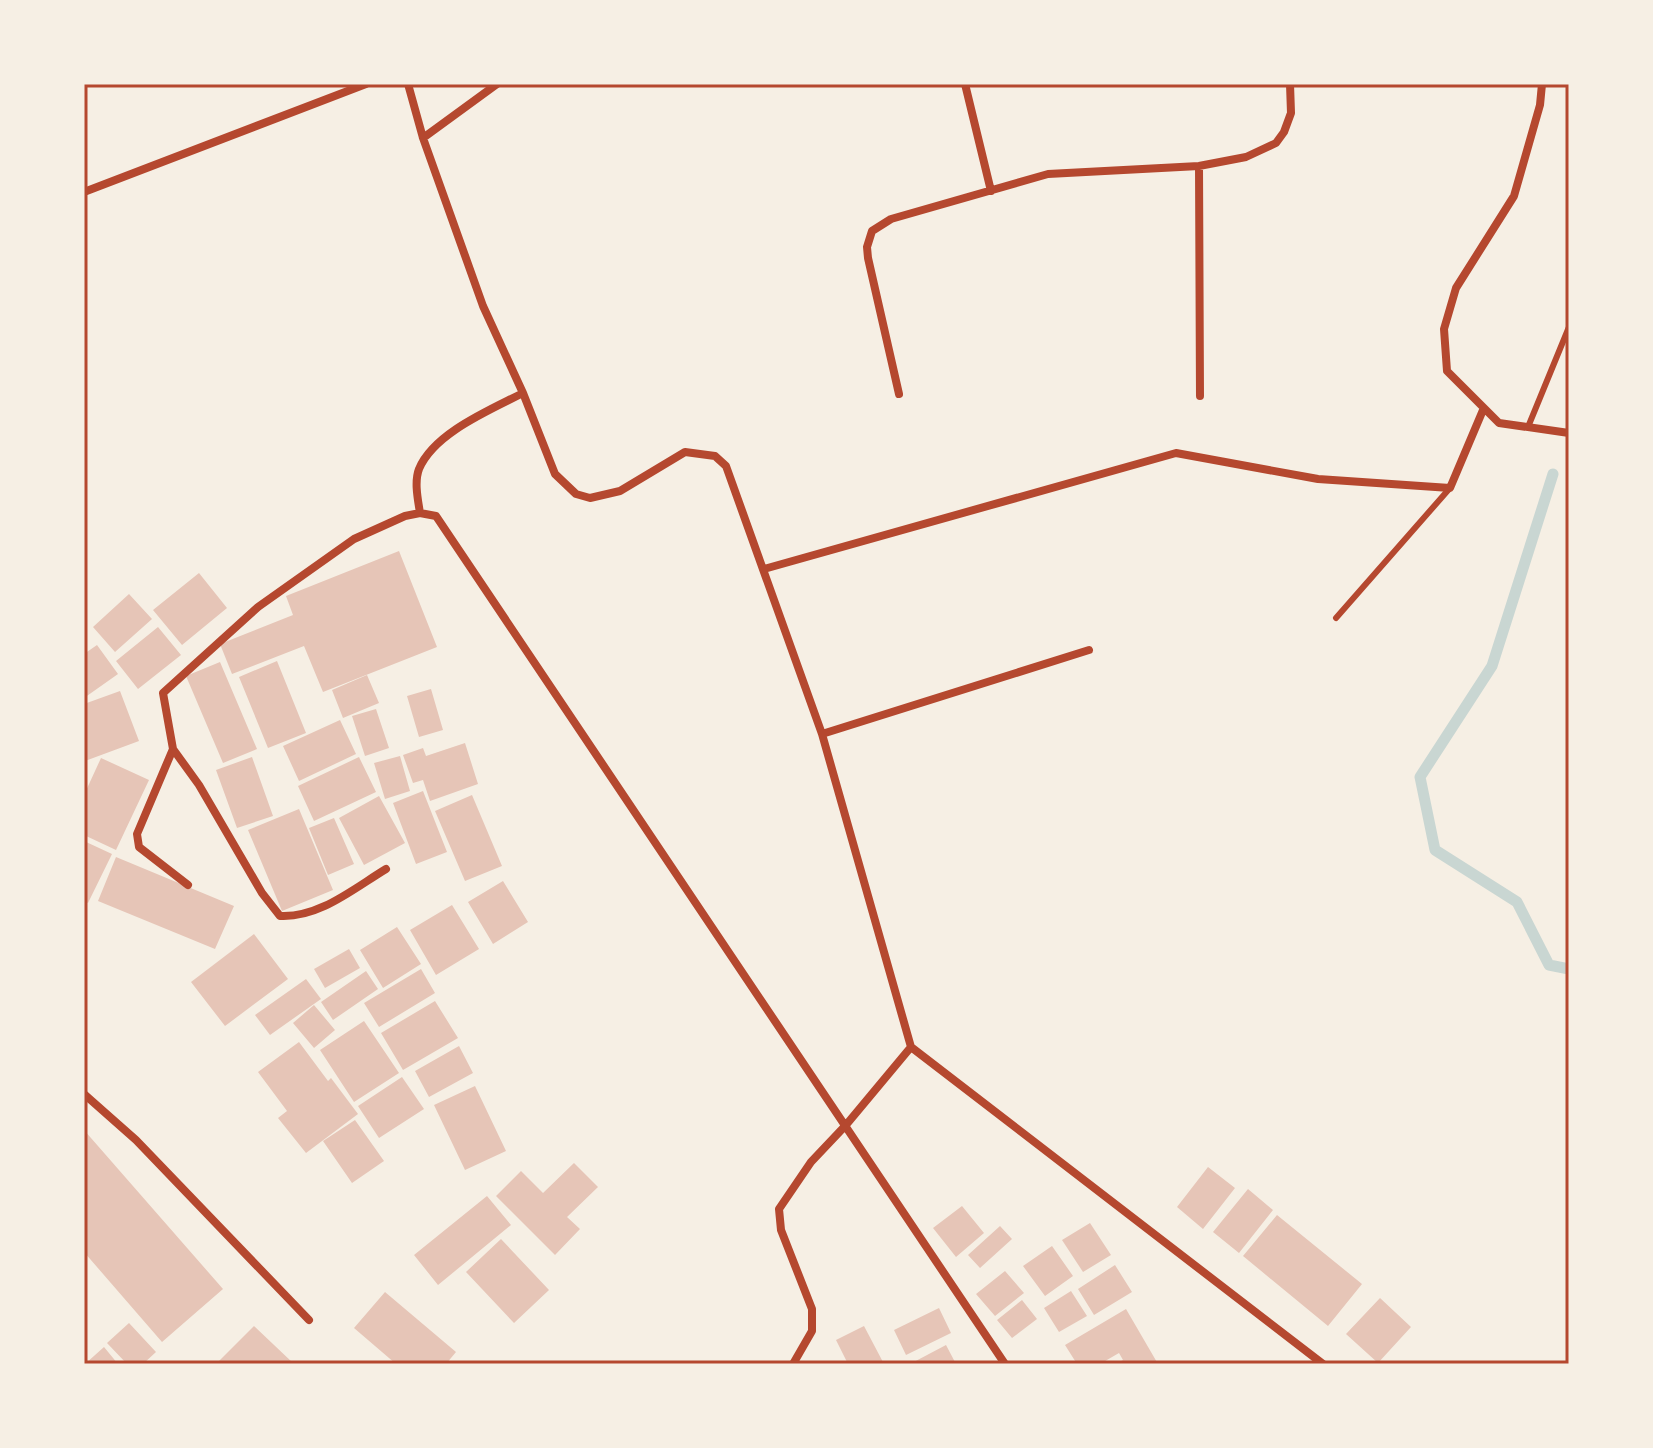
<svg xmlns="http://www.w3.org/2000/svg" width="1653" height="1448" font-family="'Exo 2',sans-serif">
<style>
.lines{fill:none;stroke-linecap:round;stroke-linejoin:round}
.stream{stroke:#c9d6d2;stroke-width:11}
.building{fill:#e6c5b7}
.service{stroke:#b5482f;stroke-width:6}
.minor{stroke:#b5482f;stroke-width:8}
.neatline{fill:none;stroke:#b5482f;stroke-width:3}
</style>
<rect width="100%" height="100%" fill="#f6efe4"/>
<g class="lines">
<path class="stream" d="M1553,474L1492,666L1420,777L1435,850L1517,902L1549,965L1569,969"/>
</g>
<path class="building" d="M399,551L437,647L323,692L304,646L232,674L220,644L293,615L286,596Z
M199,573L227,608L182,645L153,610Z
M129,594L152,619L115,652L93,627Z
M158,627L181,655L138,689L116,661Z
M97,645L118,674L84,698V654Z
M277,661L306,733L268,748L239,677Z
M220,662L257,749L223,763L186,676Z
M367,675L379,703L343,718L332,690Z
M431,689L443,730L419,737L407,696Z
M120,691L139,741L85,761L84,704Z
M376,709L389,748L365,756L352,716Z
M340,720L356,754L299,781L283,746Z
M465,743L478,784L430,801L423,780L413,783L403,755L423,748L426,756Z
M400,756L410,791L385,799L374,763Z
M252,757L273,816L237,828L216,770Z
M359,757L376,792L314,821L298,786Z
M101,758L149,780L116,850L84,835V795Z
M423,791L447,852L416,864L393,803Z
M472,795L502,866L465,881L435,811Z
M379,796L405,843L364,865L339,818Z
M299,809L333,890L282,911L248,830Z
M334,818L354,864L328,875L309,828Z
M84,841L112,854L88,903L84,901Z
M116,857L234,906L215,949L98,901Z
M503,881L528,922L493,944L468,902Z
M452,905L479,949L436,975L410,930Z
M397,927L421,964L383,988L360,950Z
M254,934L288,979L225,1026L191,982Z
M349,949L360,968L325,988L314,969Z
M421,969L435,993L379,1027L364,1003Z
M366,971L378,989L333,1020L321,1002Z
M306,979L321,999L270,1035L255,1015Z
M435,1001L458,1038L403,1070L381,1033Z
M314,1005L335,1030L314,1048L293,1023Z
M364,1021L399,1073L354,1102L320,1050Z
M299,1042L328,1081L331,1078L358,1114L306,1153L278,1118L287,1111L258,1072Z
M459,1046L473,1073L429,1097L415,1071Z
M402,1077L424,1109L379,1138L358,1106Z
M475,1086L506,1151L465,1170L434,1105Z
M355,1120L384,1161L352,1183L323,1141Z
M84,1130L223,1289L162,1342L84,1252Z
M574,1163L598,1187L567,1217L580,1229L555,1255L496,1196L521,1171L543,1193Z
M1208,1167L1235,1188L1203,1229L1177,1207Z
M1248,1189L1273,1210L1239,1253L1213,1232Z
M487,1196L511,1225L438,1285L414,1255Z
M962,1206L984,1233L956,1257L933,1228Z
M1277,1215L1362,1284L1328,1326L1243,1256Z
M1090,1223L1111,1255L1083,1272L1062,1240Z
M1000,1226L1012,1239L980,1268L968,1255Z
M501,1239L549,1290L514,1323L466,1272Z
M1052,1246L1073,1276L1045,1296L1023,1266Z
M1115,1265L1132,1292L1094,1315L1078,1289Z
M1005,1271L1024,1293L995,1316L976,1294Z
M1071,1291L1087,1316L1059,1332L1044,1308Z
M385,1292L456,1352L446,1364H396L354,1328Z
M1380,1298L1411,1327L1378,1363L1346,1334Z
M1022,1300L1037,1319L1012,1338L997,1320Z
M939,1308L951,1333L906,1355L894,1330Z
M1126,1309L1158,1364H1116L1123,1360L1119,1353L1100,1364H1077L1065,1345Z
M129,1323L156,1352L143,1364H127L107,1343Z
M254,1326L293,1363L292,1364H216Z
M864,1326L884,1364H848L836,1340Z
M946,1345L956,1364H910Z
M104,1347L118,1364H85Z"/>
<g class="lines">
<path class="service" d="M1528,427L1569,327
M1336,618L1450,488"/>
<path class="minor" d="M408,84L423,138L483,306L523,393L555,474L576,494L590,498L620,491L685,452L715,456L726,466L822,734L911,1047L1323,1364
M965,84L991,191
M1542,84L1540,105L1514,196L1456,288L1444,329L1447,371L1499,423L1569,433
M423,138L497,84
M1199,166L1200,396
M84,192L366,84
M899,394L868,258L867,247L872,231L891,219L1048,174L1199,166L1246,157L1276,143L1284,132L1291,113L1290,84
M420,513C418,500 414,482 419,469C434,433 490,410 523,393
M764,569L1176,453L1318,479L1450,488L1483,410
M822,734L1089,650
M173,749L137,834L139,847L188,885
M386,869C353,889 319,918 280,916L262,893L199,785L173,749L163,693L258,607L354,539L405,516L420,513L436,516L1005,1364
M84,1094L136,1140L309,1320
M793,1364L812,1331V1309L781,1230L779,1209L811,1162L846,1125L911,1047"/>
</g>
<rect width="1653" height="1448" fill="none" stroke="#f6efe4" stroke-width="172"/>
<rect x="86" y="86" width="1481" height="1276" class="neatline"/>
</svg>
